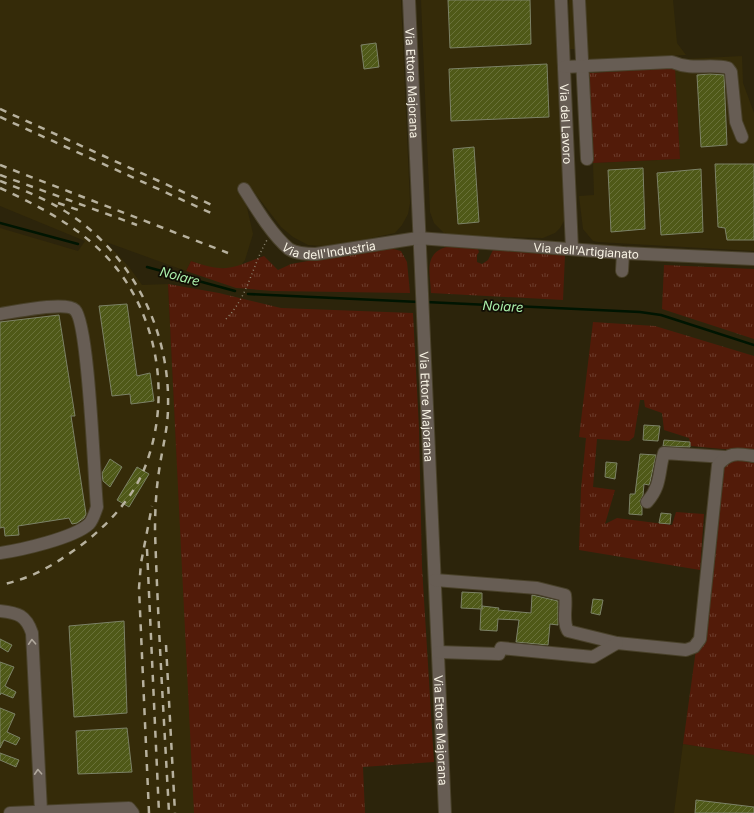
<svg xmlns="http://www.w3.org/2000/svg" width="754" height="813" font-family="Inter,sans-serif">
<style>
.built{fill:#352b09}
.grass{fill:url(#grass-tufts)}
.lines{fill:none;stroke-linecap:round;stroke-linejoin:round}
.stream{stroke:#001502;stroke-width:2.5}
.building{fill:url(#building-hatch);stroke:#7c8267}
.minor-casing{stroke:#49412a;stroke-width:14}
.path{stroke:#8e8773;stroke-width:1.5;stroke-dasharray:1 3;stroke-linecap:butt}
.minor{stroke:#675d54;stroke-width:12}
.rail{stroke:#b7b19e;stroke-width:2.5;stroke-dasharray:7 7;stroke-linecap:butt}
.oneway{stroke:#b0a89c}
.labels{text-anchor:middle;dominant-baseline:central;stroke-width:3.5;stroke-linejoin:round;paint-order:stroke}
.street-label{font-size:12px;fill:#f9f4e5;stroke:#110e05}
.water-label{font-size:13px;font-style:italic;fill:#abf1ab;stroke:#110e05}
</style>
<defs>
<pattern id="grass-tufts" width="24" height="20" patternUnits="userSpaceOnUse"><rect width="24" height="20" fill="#521b09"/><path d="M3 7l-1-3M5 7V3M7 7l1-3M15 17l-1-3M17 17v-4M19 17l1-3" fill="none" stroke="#6c3d2d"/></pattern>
<pattern id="building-hatch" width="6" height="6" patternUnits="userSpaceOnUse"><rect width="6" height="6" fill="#4f5918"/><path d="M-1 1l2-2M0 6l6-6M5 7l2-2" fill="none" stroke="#697139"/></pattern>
</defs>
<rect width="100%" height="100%" fill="#2c240b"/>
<path class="built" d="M0,0H401L410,203L408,214L402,225L395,233L367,239L323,246L308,245L293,237L281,227L247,183L237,191L246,203L253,234L245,260L239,268L213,269L191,261L186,271L106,242L129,267L142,285L168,284L195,813H0V228L78,251L85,241L0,206Z
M421,0H555L565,209L564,221L560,228L555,233L543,238L488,237L445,234L434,223L430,212Z
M569,0H673L677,43L686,55L582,60V49H570Z
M674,56L686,59L742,56L743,83L754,113V251L598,242L593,241L583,229L579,196L594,195L593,163L680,159Z
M683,744L754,755V813H674Z"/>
<path class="grass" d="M675,68L680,159L593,163L589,73Z
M450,246L477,247L479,252L477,255V262L482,264L488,260L493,250L565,255L563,300L431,293C430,271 423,252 450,246Z
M386,247L401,251L407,262L410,293L273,291L236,288L186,271L191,261C226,273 230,269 264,256L278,270L291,264Z
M664,265L754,269V339L662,309Z
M168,284L219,293L281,308L413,313L419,428L422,567L434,762L363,767L365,813H194Z
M593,322L655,326L754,356V452L691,446L689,438L664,430L662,413L645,407L644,400H640L634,437L629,441L597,439L593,487L615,490L605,524L617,518L672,525L676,512L704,514L700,570L579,550L581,489L586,438L579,437Z
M727,460H754V755L683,744L721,467Z"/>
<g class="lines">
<path class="stream" d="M0,223L78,244
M147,267L235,291
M248,294L419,302
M426,302L640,312L661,315L754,345"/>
</g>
<path class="building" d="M448,0H530L531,44L450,48Z
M376,43L379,67L364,69L361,45Z
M547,64L549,117L451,121L449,69Z
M710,74L724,75L727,145L701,147L697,75Z
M474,147L479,222L458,224L453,149Z
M715,164H754V240H727L725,228L718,227Z
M643,168L645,229L611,232L608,170Z
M701,169L703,232L661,235L657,173Z
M127,304L137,376L150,373L154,401L131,404L130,394L112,396L99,306Z
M59,315L75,416H71L86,514L84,518L77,523L72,524L69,518L18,526L19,535L5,536L4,527L0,528V322Z
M644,425L660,426L658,441L643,440Z
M664,440L690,442V447L663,446Z
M640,454L656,455L650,482L649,485L644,484L643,495L640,501L642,508V515L629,514L630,494H635Z
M110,459L122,467L110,487L103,481L102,473Z
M606,462L617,463L615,479L605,477Z
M137,467L149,474L129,507L117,500Z
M661,513L671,514L670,524L659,523Z
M462,592L482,593V609V606L499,608L498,610L531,613L532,595L558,601V625L550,624L548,645L516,642L519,620L498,619L497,631L480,630L481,609L461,608Z
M593,599L603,600L600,615L591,613Z
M124,621L127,713L74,717L69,626Z
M0,639L12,645L8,652L0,647Z
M0,662L14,667L5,686L16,692L13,698L1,693L0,695Z
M0,708L15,714L7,732L20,738L16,745L4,740L0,748Z
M127,728L132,772L78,774L76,731Z
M0,753L19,760L16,767L0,760Z
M696,800L754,807V813H695Z"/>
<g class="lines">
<g class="minor-casing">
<g id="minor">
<path id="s1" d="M409,0L445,813"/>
<path id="s2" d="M561,0L572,249"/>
<path d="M579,0L587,159"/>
<path d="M564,67L672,62C694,71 709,63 728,68L731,72L736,122L742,137"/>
<path id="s3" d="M244,189C256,208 272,235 289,249C297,254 307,254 316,254L418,238L623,253L754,259"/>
<path d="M622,271L623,253"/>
<path d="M0,314C14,312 66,301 75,310C89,324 94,478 97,507C95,512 93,520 89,524C74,538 21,550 0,553"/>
<path d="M647,502C662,485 658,472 664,453L725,457"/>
<path d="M435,580L537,588L565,595C567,607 562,621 568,631L617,643L686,650L694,647L700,639L718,465C730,451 738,454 754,456"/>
<path d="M0,611C18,613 26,615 32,633L41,811"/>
<path d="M438,652L499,654L501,648L593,657L617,643"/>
<path d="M10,813L129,808L133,813"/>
</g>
</g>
<path class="path" d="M226,319C249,295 251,268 267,240"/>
<use href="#minor" class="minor"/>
<path class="rail" d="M0,109L214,206
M0,117L211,213
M0,165L228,253
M0,175L137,225
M0,181C29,192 58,204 82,223C138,267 170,336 168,407C168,429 162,449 159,471C156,491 155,511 155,531C158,625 164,719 169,813
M0,188C46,209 94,235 123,277C161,332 169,405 145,467C132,501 102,531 73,551C49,568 29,579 0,585
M58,203L84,212
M147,549L159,813
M166,645L175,813
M149,813L139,588L141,563L152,506"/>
</g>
<defs><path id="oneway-chevron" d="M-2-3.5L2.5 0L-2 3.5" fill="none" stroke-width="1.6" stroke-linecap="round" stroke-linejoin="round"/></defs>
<g class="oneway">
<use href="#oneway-chevron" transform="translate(32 642) rotate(-93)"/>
<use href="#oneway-chevron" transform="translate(38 772) rotate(-93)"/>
</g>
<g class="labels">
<g class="street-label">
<text stroke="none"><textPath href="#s1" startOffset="83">Via Ettore Majorana</textPath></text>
<text stroke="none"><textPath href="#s2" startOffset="124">Via del Lavoro</textPath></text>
<text stroke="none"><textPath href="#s3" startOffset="116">Via dell'Industria</textPath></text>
<text stroke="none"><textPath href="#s3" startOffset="375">Via dell'Artigianato</textPath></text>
<text stroke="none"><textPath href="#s1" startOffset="407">Via Ettore Majorana</textPath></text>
<text stroke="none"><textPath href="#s1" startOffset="731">Via Ettore Majorana</textPath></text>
</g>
<g class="water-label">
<text transform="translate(180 276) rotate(15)">Noiare</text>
<text transform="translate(503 306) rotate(3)">Noiare</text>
</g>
</g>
</svg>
